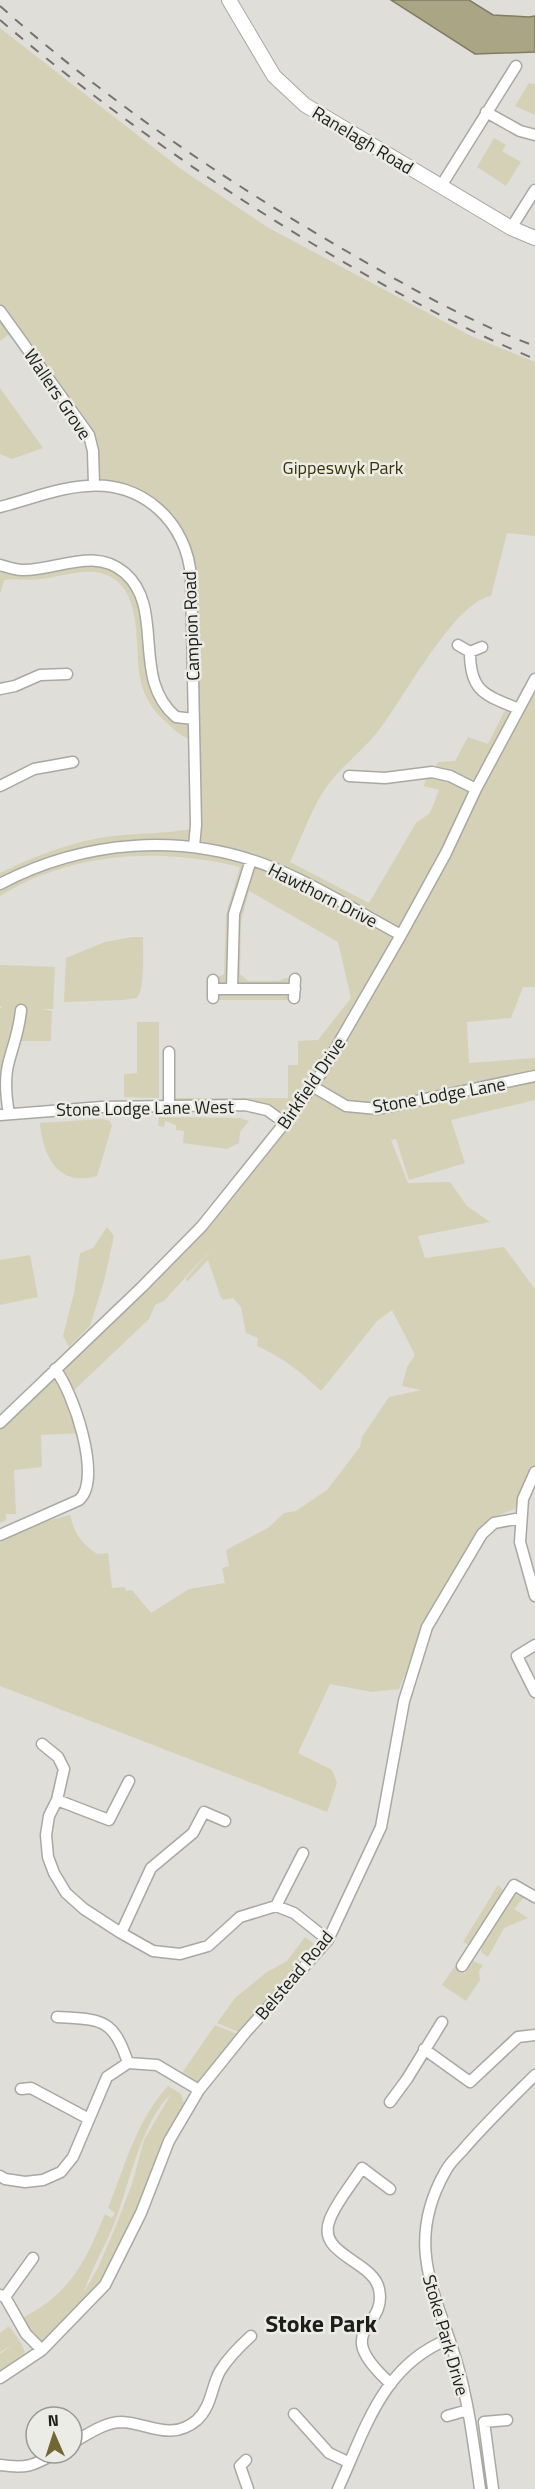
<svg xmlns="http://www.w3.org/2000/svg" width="535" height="2489" font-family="'Titillium Web',sans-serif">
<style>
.green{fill:#d5d1b7;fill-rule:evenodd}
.water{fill:#aaa584;stroke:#807c64;stroke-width:1.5}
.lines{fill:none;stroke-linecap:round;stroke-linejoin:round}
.minor-casing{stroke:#a9a8a3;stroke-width:13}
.major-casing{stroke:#a9a8a3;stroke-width:16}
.minor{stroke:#fff;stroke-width:10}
.major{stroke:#fff;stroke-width:14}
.rail{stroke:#747370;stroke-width:2;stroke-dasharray:10 10;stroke-linecap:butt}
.labels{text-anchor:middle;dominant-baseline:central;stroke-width:5;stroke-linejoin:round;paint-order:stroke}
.street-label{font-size:18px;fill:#1d1d1b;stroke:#ecece6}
.park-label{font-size:18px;fill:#3b3407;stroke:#ecece6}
.district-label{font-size:24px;font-weight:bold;fill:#1d1d1b;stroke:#ecece6}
</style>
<rect width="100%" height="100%" fill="#dfded9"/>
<path class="green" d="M0,28L181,169L267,227L471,336L535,362V536L507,533L491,596C453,602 401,704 376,734C359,754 337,770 323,792C310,813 301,839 290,862L369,903L416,823L430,813L439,790L424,786C426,775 434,772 438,762L455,761L468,737L488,744L504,712L535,695V987H523L511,1018L467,1022L469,1063L535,1058V1100L451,1120L465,1163L409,1180L396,1139L391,1140L408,1183L450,1182L467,1206L490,1222L418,1236L425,1258L504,1247L535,1289V1466L515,1509L488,1519L433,1604L399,1689L372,1692L330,1684L298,1753L332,1770L337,1783L327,1812L0,1686V1543L34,1524L70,1515C74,1533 81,1543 97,1554L108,1553L112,1588L125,1587L126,1591L132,1590L151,1613L189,1589L225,1583L222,1568L229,1566L226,1550L268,1528L284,1513L296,1511L327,1490L360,1447L362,1437L389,1397L421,1390L402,1386L407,1367L415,1355L392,1310L377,1321L321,1391C301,1372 282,1357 257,1346L258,1338L246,1333L241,1307L233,1298L224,1300L221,1298L208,1260L187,1282L186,1279L213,1247L164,1301L155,1305L149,1319L70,1394L83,1433L41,1435L42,1467L14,1470L16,1514H6V1520L0,1523V1423L142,1287L285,1123L267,1110L169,1105V1098H288V1065H298V1041L318,1040L351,998L338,942L249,891L241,922L240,974L248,981H279L285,978H298L299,1000H209L217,978L224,974L226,914L240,867C160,847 71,852 0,896V873C37,855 73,841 113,836C139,833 165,834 191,829L194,740C183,739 172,728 164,720C152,710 142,693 140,677C134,642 145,579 95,572C78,570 58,577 41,579C28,581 16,578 4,580L0,594V565L13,569L105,562L138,590L150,671L168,709L194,719L185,546L150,502L94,485L91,440L14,331L0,341Z
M529,83L535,84V115L515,106Z
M494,138L506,145L502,151L521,162L506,186L477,167Z
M0,388L43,448L12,459L0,454Z
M132,937H143C143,951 145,988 137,998L123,1000L64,1002L66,958L105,942Z
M0,965L55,967L53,1009H41L52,1011L51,1041H21L15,1044L6,1081L0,1080V1009L2,1007L0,1006Z
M137,1022H159V1098L124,1097V1074L137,1073Z
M159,1117L240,1118L249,1121L240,1132L239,1143L227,1149L183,1143L184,1131L176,1130V1125L165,1121L164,1127L158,1126Z
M103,1119L110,1121L112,1126L97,1176C58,1187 43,1157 40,1123Z
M107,1227L114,1236L104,1281L90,1326L69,1347L63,1336L74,1293L80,1253L93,1248Z
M30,1255L38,1297L0,1305V1260Z
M498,1885L503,1890L502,1894L470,1946L463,1942Z
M516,1895L524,1897L514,1909L528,1918L504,1928L488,1957L481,1952L482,1944L508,1900Z
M305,1937L313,1943L314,1949L241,2033L217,2023L235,1998L267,1972L287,1961Z
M473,1961L483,1965L479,1971L480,1980L466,2001L442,1985L455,1966L465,1973Z
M215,2025L240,2035L239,2039L195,2086L178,2079Z
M168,2086L181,2094L184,2104L133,2232L96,2301L73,2324L50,2342H39L18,2320C69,2296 85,2263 105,2214L112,2218L115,2213L108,2208C126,2164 135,2123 168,2086ZM171,2094L144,2140L132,2184L115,2228L98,2268L84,2292C91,2269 105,2247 114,2224C129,2186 141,2122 171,2094Z
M9,2326C32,2357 30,2357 0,2379V2354L12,2345L0,2352V2333Z"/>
<path class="water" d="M391,0H469L493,15L529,17L535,16V52L475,54Z"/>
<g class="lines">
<g class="minor-casing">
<path id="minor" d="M486,112L520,131L535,135
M441,186L516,66
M511,228L535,190
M0,311L89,435L93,451L94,485
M0,507C28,500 57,488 86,486C142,480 188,523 191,578L196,825L194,847
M0,565C7,567 15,570 22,570C57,571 94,546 125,573C166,609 130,678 176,717L194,719
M458,645L470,652L482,647
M470,652C470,692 485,695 519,709
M0,689L15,686L40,675L67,674
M349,776L385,778L432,772L450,776L476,789
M0,786L34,769L73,762
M0,884C84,840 182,832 271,867C316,885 358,912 401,935
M213,989H295
M232,989L234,914L251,860
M213,998V980
M294,998L295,979
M169,1052V1105
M312,1086L346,1106L378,1109L535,1076
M9,1114C6,1097 4,1078 9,1061C14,1042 19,1031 21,1010
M0,1115L102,1107L245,1105L267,1110L285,1123
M0,1423L142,1287L202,1226L299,1105L322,1072L401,935L446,853L476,789L535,679
M535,1472L523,1499L520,1542L535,1596
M0,1535L79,1500C103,1479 73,1391 55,1369
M535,1645L517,1656L535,1692
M42,1744L58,1757L64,1769L57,1800L49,1816L46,1835L48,1857L54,1873L66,1893L84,1909L121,1933L153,1951L180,1954L208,1946L240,1917L276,1906L294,1913L328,1940
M57,1800L109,1820L129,1781
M276,1906L303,1853
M121,1933L151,1868L193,1833L204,1812L225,1821
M462,1966L514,1885L535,1897
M57,2017C101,2020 113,2017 128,2063
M424,2049L470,2082L518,2037L535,2035
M21,2089L31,2088L89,2119
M390,2102L407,2079L442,2022
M0,2176L5,2179L25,2182L43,2180L61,2172L73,2157L107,2077L128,2063L157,2065L199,2090
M390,2189L362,2168C352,2184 337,2201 330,2219C315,2255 373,2260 379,2289C388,2331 328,2327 391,2384
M0,2295L5,2297L26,2334L42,2350
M5,2297L33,2258
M0,2378L42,2350L105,2285L141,2213L169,2141L199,2090L245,2033L328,1940L381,1827L404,1701L427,1627L482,1534L494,1523L521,1518
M294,2414L329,2453L348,2462
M447,2416L468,2410
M72,2443C87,2435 104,2422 122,2422C148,2423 171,2442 197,2420C212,2406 211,2387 220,2371C228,2358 240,2346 251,2336
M246,2460L240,2466L248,2489
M0,2465C26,2469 33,2466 56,2453
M338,2489C365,2430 382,2365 449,2339
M480,2489C474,2447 469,2404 457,2363C436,2293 404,2245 445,2172C449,2164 456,2157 462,2151C485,2124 510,2100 535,2075
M493,2489L484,2422L507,2420"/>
</g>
<g class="major-casing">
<path id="major" d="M229,0L274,76L305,105L511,228L535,238"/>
</g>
<use href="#minor" class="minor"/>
<use href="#major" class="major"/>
<path class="rail" d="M0,6C106,100 225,181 348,252C409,287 469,322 535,346
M0,20C99,104 203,178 313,244C385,287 458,327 535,359"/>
</g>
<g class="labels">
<g class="street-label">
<text transform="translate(363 140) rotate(31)">Ranelagh Road</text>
<text transform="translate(58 394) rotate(56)">Wallers Grove</text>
<text transform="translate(191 626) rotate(-92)">Campion Road</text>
<text transform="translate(323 895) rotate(27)">Hawthorn Drive</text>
<text transform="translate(311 1083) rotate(-56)">Birkfield Drive</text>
<text transform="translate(439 1095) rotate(-10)">Stone Lodge Lane</text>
<text transform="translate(145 1108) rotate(-1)">Stone Lodge Lane West</text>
<text transform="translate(294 1975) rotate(-50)">Belstead Road</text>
<text transform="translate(446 2335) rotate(74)">Stoke Park Drive</text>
</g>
<g class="park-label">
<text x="343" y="467">Gippeswyk Park</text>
</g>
<g class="district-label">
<text x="321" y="2323">Stoke Park</text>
</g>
</g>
<g transform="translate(54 2435) rotate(357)"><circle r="28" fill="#ecece6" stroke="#999995" stroke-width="1.5"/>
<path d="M0-4.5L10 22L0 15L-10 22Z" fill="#706734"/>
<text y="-9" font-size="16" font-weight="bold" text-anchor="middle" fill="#1d1d1b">N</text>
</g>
</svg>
